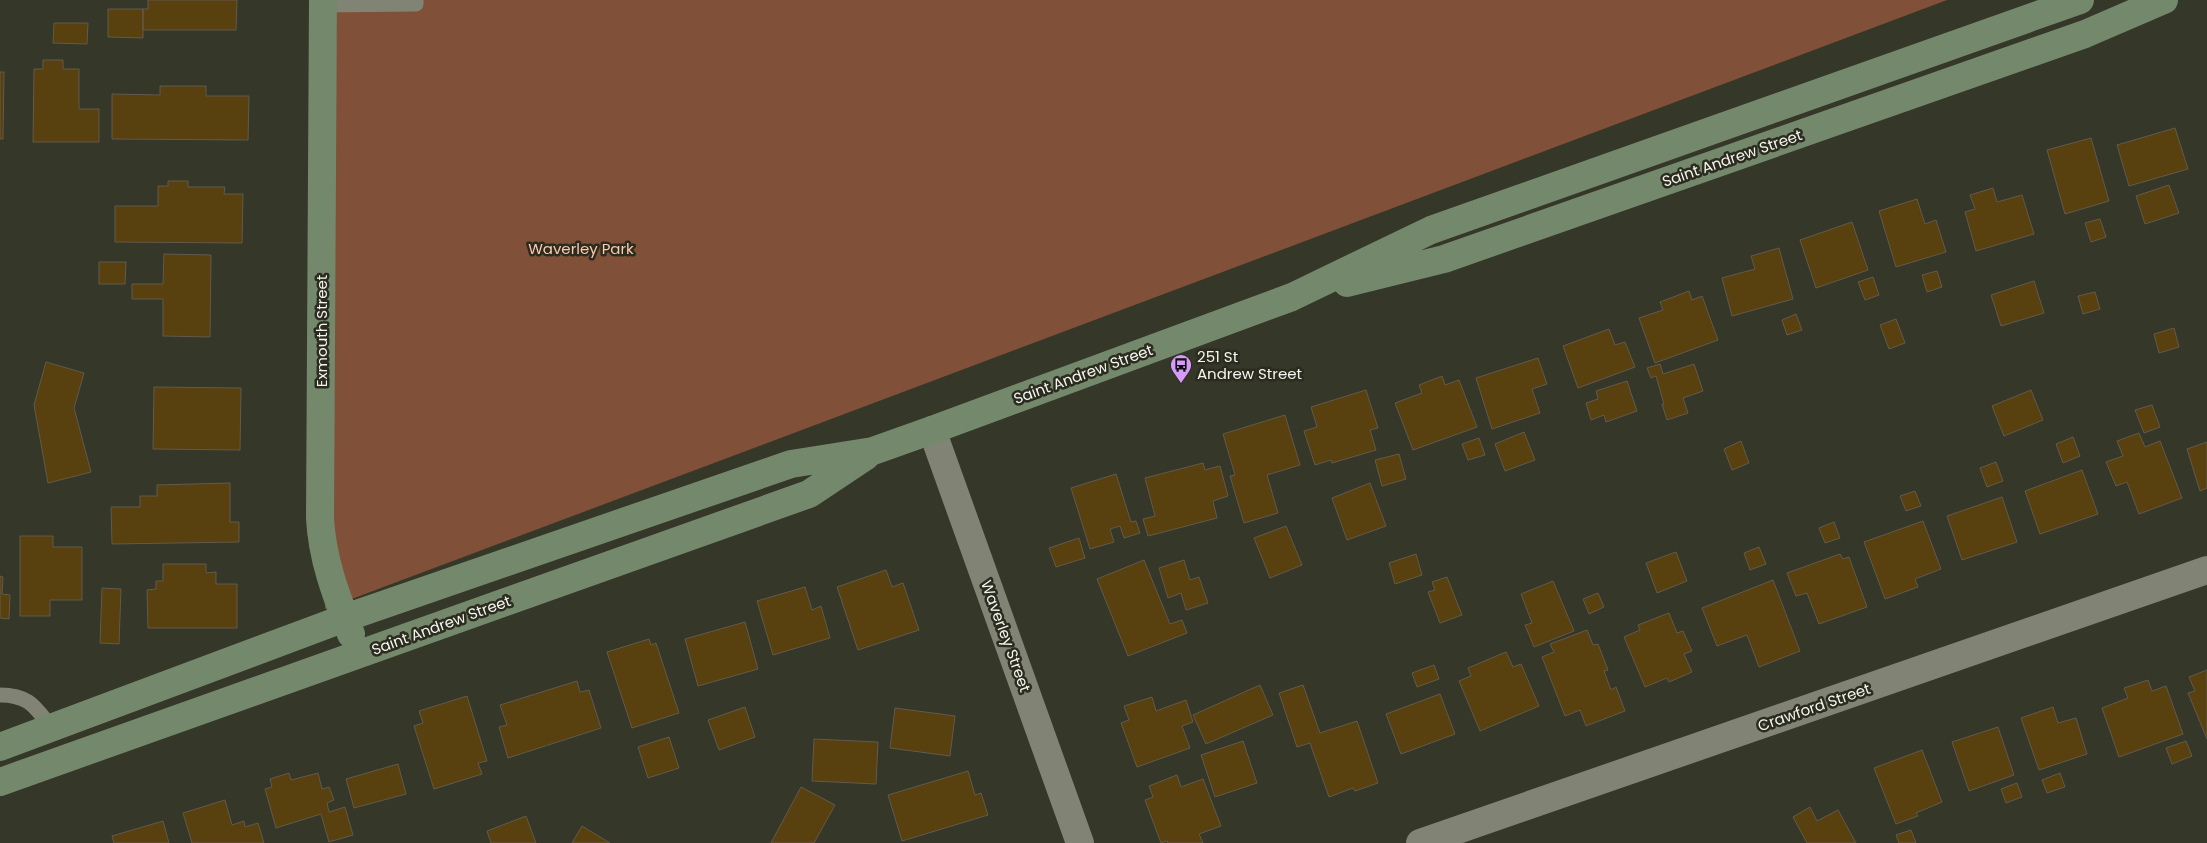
<svg xmlns="http://www.w3.org/2000/svg" width="2207" height="843" font-family="Poppins,sans-serif">
<style>
.green{fill:#805138}
.building{fill:#58400f;stroke:#625a4c}
.lines{fill:none;stroke-linecap:round;stroke-linejoin:round}
.lane{stroke:#818474;stroke-width:15}
.street{stroke:#818474;stroke-width:28}
.secondary{stroke:#74886c;stroke-width:28}
.labels{text-anchor:middle;dominant-baseline:central;stroke-width:5;stroke-linejoin:round;paint-order:stroke}
.street-label{font-size:15px;fill:#f4f5ed;stroke:#2b2c1f}
.park-label{font-size:15px;fill:#fec9ad;stroke:#2b2c1f}
.poi-label{font-size:15px;fill:#f4f5ed;stroke:#2b2c1f;text-anchor:start}
</style>
<rect width="100%" height="100%" fill="#353729"/>
<path class="green" d="M337,0H1947L325,609Z"/>
<path class="building" d="M148,0H237L236,30H143V9H148Z
M108,9H143V38L108,37Z
M54,23H88L87,44L53,43Z
M43,60H63V69H79V109H99V142H33L34,69H43Z
M0,72H4L3,139H0Z
M160,86H206V96H249L248,140L112,139V94L160,95Z
M2175,128L2188,169L2129,186L2117,145Z
M2091,138L2109,201L2065,214L2047,150Z
M168,181H188V187H225L224,194H243L242,243L115,242V206H158V186H168Z
M2169,185L2179,213L2145,224L2136,196Z
M1993,188L1997,202L2022,195L2034,234L1976,251L1965,212L1975,209L1970,195Z
M1917,199L1925,224L1936,220L1946,252L1896,267L1879,211Z
M2100,219L2106,237L2091,242L2085,223Z
M1852,222L1868,270L1816,288L1800,240Z
M1779,248L1793,299L1732,316L1722,278L1755,269L1751,256Z
M164,254L211,255L210,337L163,336V299H132V284H163Z
M99,262H126L125,284H99Z
M1937,271L1942,287L1927,292L1922,275Z
M1873,277L1879,295L1865,300L1858,282Z
M2034,281L2044,313L2001,326L1991,295Z
M1689,291L1692,300L1702,296L1718,340L1655,363L1639,318L1663,310L1660,302Z
M2095,292L2100,309L2083,314L2078,296Z
M1796,314L1802,330L1787,335L1782,320Z
M1896,319L1905,343L1889,349L1880,325Z
M2174,328L2179,347L2159,353L2154,334Z
M1609,329L1615,345L1625,342L1635,367L1578,388L1563,346Z
M1538,358L1547,384L1532,389L1540,413L1492,429L1476,378Z
M46,362L84,373L74,408L91,472L48,483L34,405Z
M1660,364L1663,374L1694,364L1703,391L1683,398L1688,413L1667,420L1662,404H1664L1656,376L1651,378L1647,368Z
M1442,376L1445,385L1459,380L1477,427L1413,450L1395,403L1422,393L1419,385Z
M1627,381L1637,411L1606,422L1604,415L1591,420L1586,403L1598,399L1596,391Z
M154,387L241,388L240,450L153,449Z
M1366,390L1378,428L1370,430L1376,450L1332,463L1331,460L1315,465L1304,431L1317,427L1311,407Z
M2031,390L2043,420L2004,436L1992,406Z
M2152,405L2160,427L2144,433L2135,410Z
M1285,415L1300,465L1267,475L1278,513L1244,523L1230,476L1235,475L1223,434Z
M1524,432L1535,460L1505,471L1495,444Z
M2139,433L2145,447L2160,441L2182,498L2139,514L2127,482L2116,486L2106,462L2123,456L2117,441Z
M2073,437L2080,456L2063,463L2056,444Z
M1479,438L1485,455L1468,460L1462,444Z
M1741,441L1749,463L1732,470L1724,449Z
M2207,442V488L2200,491L2187,449Z
M1399,454L1406,479L1382,486L1375,460Z
M1996,462L2003,481L1987,487L1980,468Z
M1203,463L1205,470L1220,466L1228,496L1213,501L1217,518L1148,536L1143,519L1155,516L1145,478Z
M2082,470L2098,514L2040,534L2025,491Z
M1116,474L1131,522L1136,521L1140,533L1124,538L1120,526L1110,529L1114,542L1090,549L1071,488Z
M230,483V522H239V542L112,544L111,507H140V496H157V485Z
M1370,483L1386,526L1347,540L1332,498Z
M1915,491L1921,506L1906,511L1900,496Z
M2002,497L2017,542L1962,560L1947,516Z
M1923,521L1941,569L1915,579L1918,587L1885,599L1864,542Z
M1834,522L1840,538L1825,543L1819,528Z
M1286,526L1302,565L1270,578L1254,538Z
M20,536H53V547H82V600H50V616H20Z
M1079,538L1085,558L1056,567L1049,548Z
M1759,547L1766,564L1750,570L1744,553Z
M1676,552L1687,581L1657,593L1646,563Z
M1416,554L1422,575L1395,584L1389,563Z
M1840,554L1843,559L1849,557L1867,607L1819,624L1807,593L1796,596L1787,573Z
M1144,560L1170,624L1182,620L1187,633L1128,656L1097,579Z
M1184,560L1190,580L1199,577L1208,603L1186,610L1181,593L1168,598L1159,568Z
M163,564H206V573L216,572V584H237V628H148L147,590L156,589V581H163Z
M886,570L892,587L903,583L919,630L858,650L837,587Z
M0,576L3,577L2,594L10,595L9,619L0,618Z
M1447,577L1462,615L1440,623L1428,592L1435,590L1432,582Z
M1773,580L1800,651L1759,667L1747,635L1717,646L1702,608Z
M1553,581L1574,631L1534,647L1525,625L1532,623L1521,594Z
M805,587L812,610L821,606L830,638L773,655L757,601Z
M102,588L121,589L119,644L100,643Z
M1598,593L1604,607L1589,614L1583,599Z
M1669,613L1677,633L1683,631L1692,651L1684,654L1692,672L1669,682L1667,678L1645,687L1624,637L1640,630L1638,625Z
M745,622L758,669L698,686L685,639Z
M1587,630L1593,645L1598,644L1608,670L1604,671L1611,690L1616,687L1625,711L1586,726L1580,710L1565,716L1542,657L1554,652L1550,644Z
M649,639L651,645L656,643L679,713L632,728L607,652Z
M1506,652L1513,667L1521,664L1539,706L1480,731L1459,681L1471,676L1468,668Z
M1434,665L1439,679L1417,687L1412,673Z
M2207,670V739L2188,693L2195,691L2189,677Z
M2148,680L2152,691L2166,686L2183,734L2119,757L2102,708L2128,698L2124,688Z
M577,681L580,692L589,690L601,728L508,758L499,727L507,725L500,705Z
M1260,685L1273,715L1206,744L1193,715Z
M1303,685L1320,733L1357,721L1378,783L1355,791L1353,788L1329,797L1310,743L1297,747L1279,693Z
M1440,694L1455,734L1401,754L1386,714Z
M467,696L487,761L478,763L482,774L434,789L414,726L423,723L419,711Z
M1152,697L1156,711L1186,700L1193,722L1182,726L1190,748L1137,767L1121,723L1129,720L1124,706Z
M745,707L755,737L719,750L708,720Z
M2053,707L2058,723L2076,718L2087,754L2039,770L2021,718Z
M895,708L955,716L950,756L890,748Z
M1998,727L2014,775L1969,791L1952,742Z
M669,737L679,768L648,778L638,747Z
M814,739L878,742L876,784L812,781Z
M1243,741L1257,783L1215,797L1201,755Z
M2186,741L2192,756L2172,764L2166,748Z
M1922,750L1942,802L1916,813L1918,816L1896,824L1874,768Z
M398,764L406,794L354,808L346,779Z
M968,771L975,795L981,793L988,815L902,841L888,795Z
M289,773L291,780L318,773L322,789L329,787L334,800L327,803L329,812L345,807L353,835L329,842L321,814L276,828L265,789L272,787L270,779Z
M2060,773L2065,787L2047,793L2042,780Z
M1177,775L1181,787L1203,779L1221,826L1199,834L1203,843H1168L1167,841L1161,843L1145,800L1153,797L1149,786Z
M2017,783L2022,797L2006,803L2001,789Z
M801,787L835,805L814,843H771Z
M225,800L232,825L244,821L245,827L258,823L264,843H192L183,813Z
M1810,807L1817,821L1838,810L1856,843H1807L1793,817Z
M526,816L536,843H491L487,831Z
M163,821L169,843H114L112,836Z
M582,826L610,843H572Z
M1911,830L1916,843H1899L1896,835Z"/>
<g class="lines">
<path class="lane" d="M323,5L416,4V0
M0,695C29,695 35,707 51,727"/>
<path class="street" d="M932,430L1080,843
M1420,843L2207,570"/>
<path class="secondary" d="M323,0L320,518C322,559 336,595 351,634
M1347,283L1444,259L2085,34L2164,0
M0,747L345,618L791,464L873,451L932,430L1292,297L1431,230L2080,0
M0,782L809,494L866,456"/>
</g>
<defs>
<g id="bus-pin" transform="scale(1.125)"><path d="M0 17L-7.5 6A9.5 9.5 0 1 1 7.5 6Z" fill="#d69bfa" stroke="#2b2c1f"/><path d="M-5-6H5V4H4V6H2V4H-2V6H-4V4H-5ZM-3.5-4V0h7V-4ZM-3.5 1.2v1.5H-2V1.2ZM2 1.2v1.5H3.5V1.2Z" fill="#111"/></g>
</defs>
<g fill-rule="evenodd">
<use href="#bus-pin" x="1181" y="365"/>
</g>
<g class="labels">
<g class="street-label">
<text transform="translate(1732 158) rotate(-19)">Saint Andrew Street</text>
<text transform="translate(321 331) rotate(-90)">Exmouth Street</text>
<text transform="translate(1083 374) rotate(-20)">Saint Andrew Street</text>
<text transform="translate(441 625) rotate(-20)">Saint Andrew Street</text>
<text transform="translate(1006 636) rotate(70)">Waverley Street</text>
<text transform="translate(1814 707) rotate(-19)">Crawford Street</text>
</g>
<g class="park-label">
<text x="581" y="248">Waverley Park</text>
</g>
<g class="poi-label">
<text x="1197" y="356">251 St<tspan x="1197" dy="17">Andrew Street</tspan></text>
</g>
</g>
</svg>
